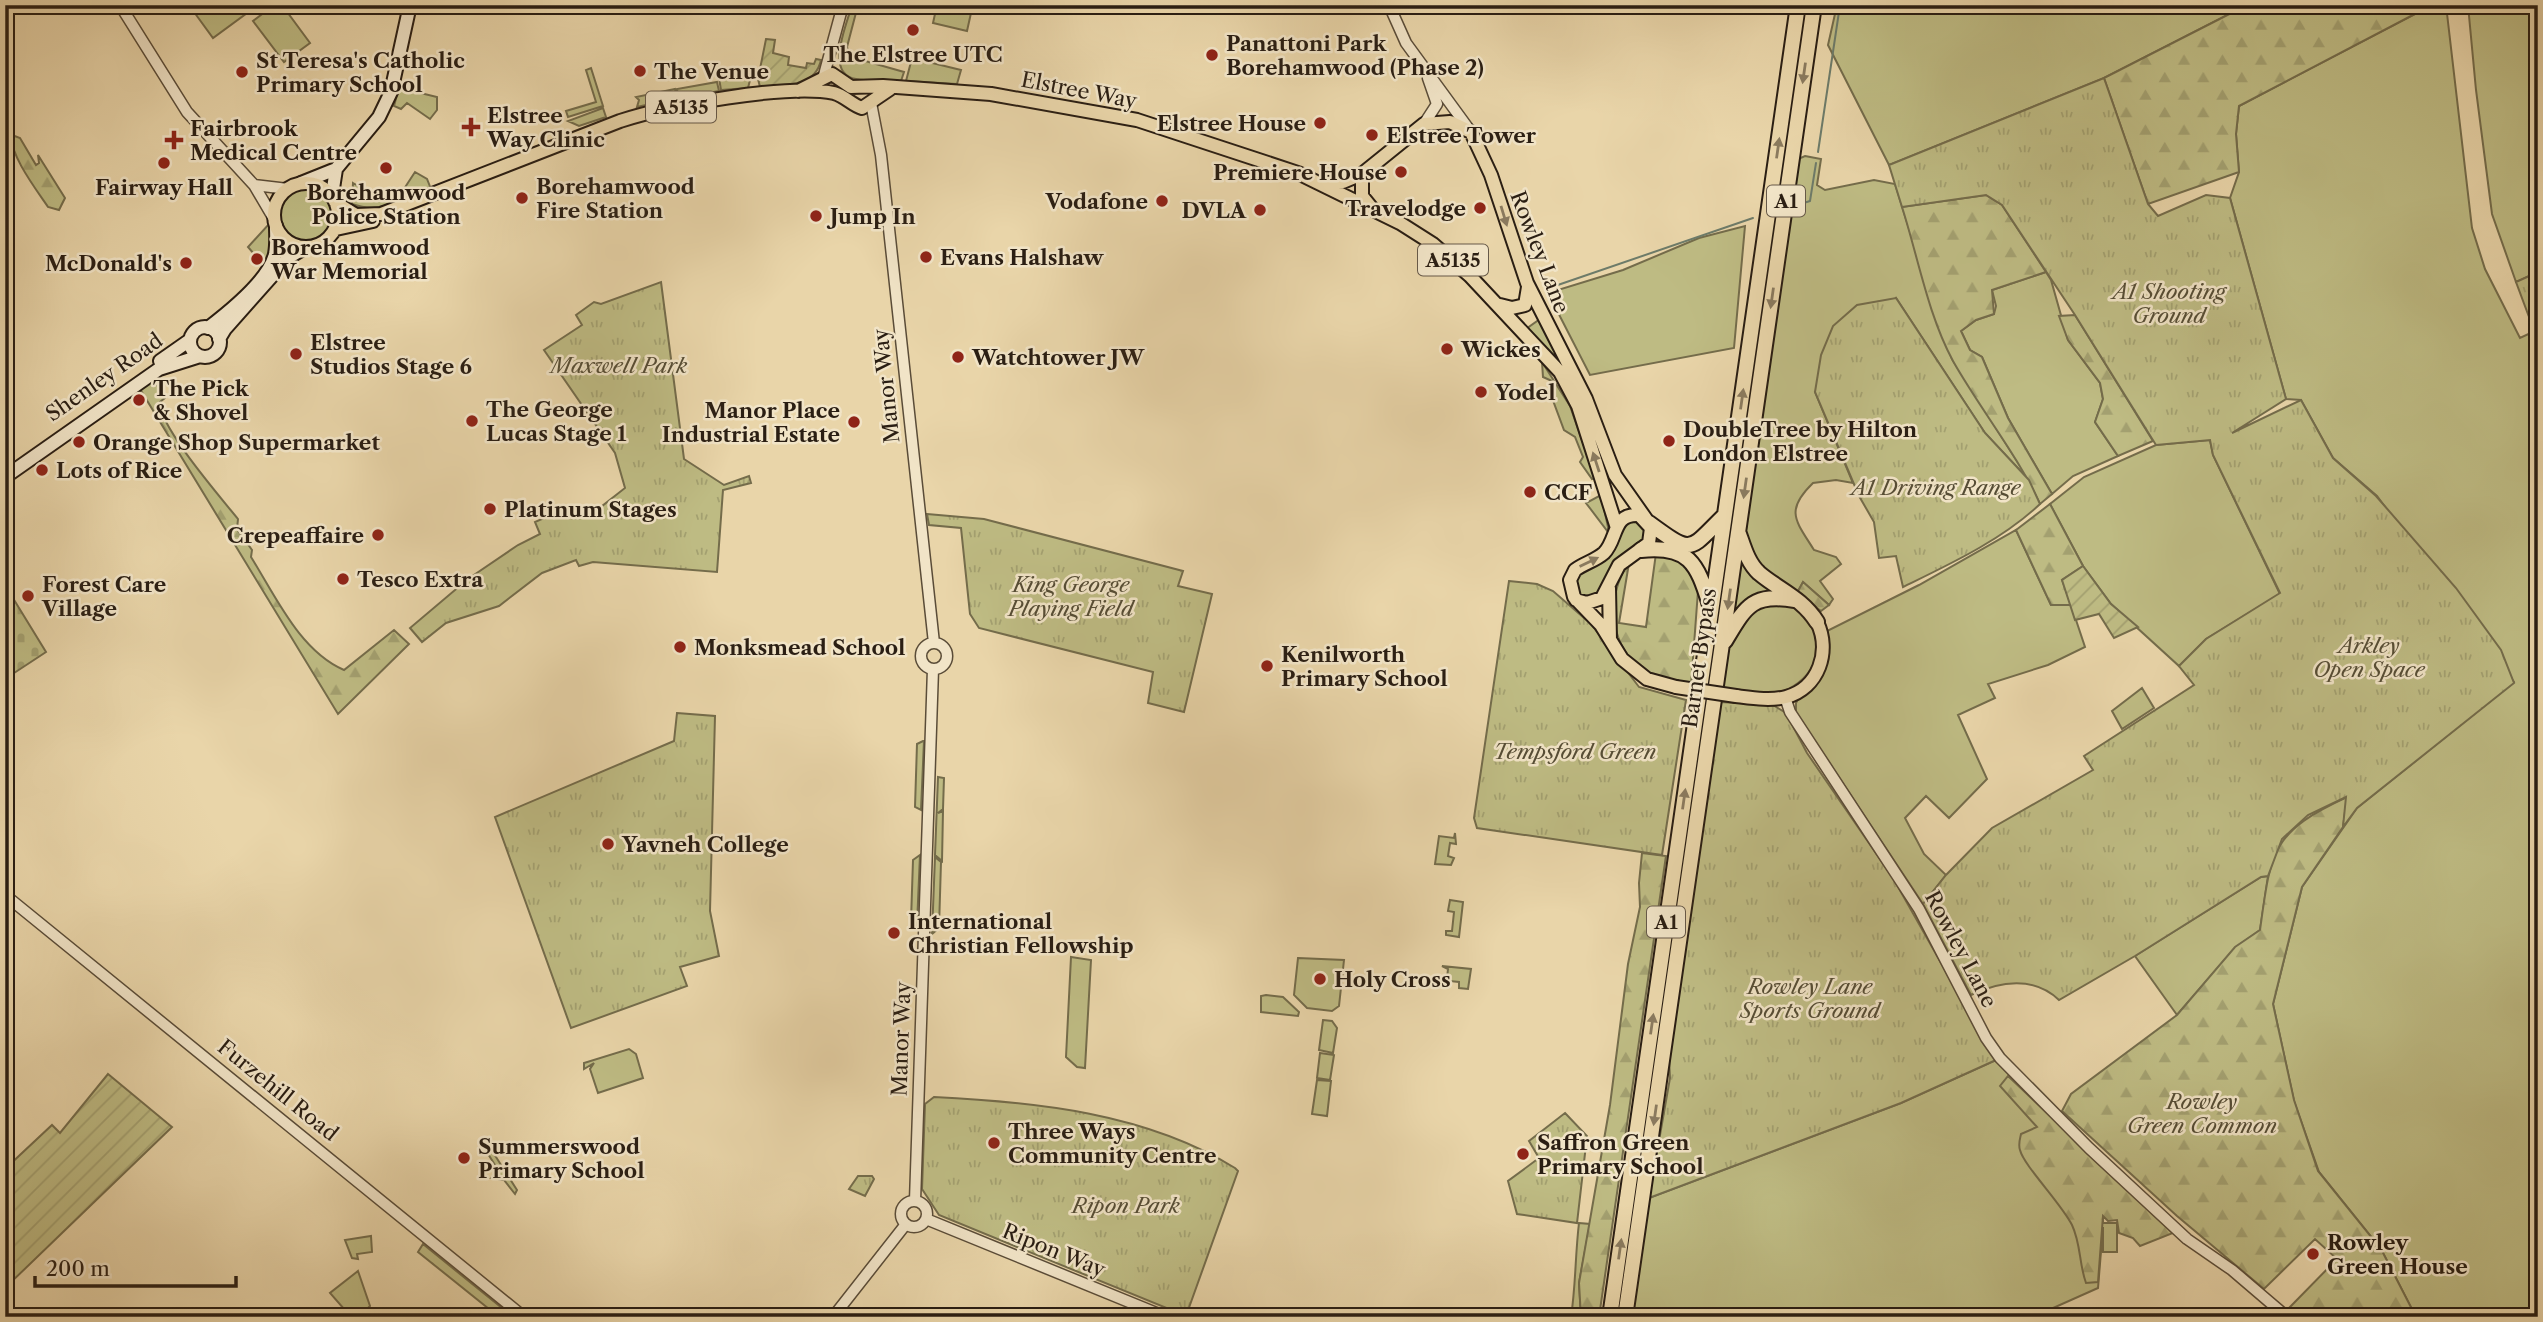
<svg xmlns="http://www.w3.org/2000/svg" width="2543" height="1322" font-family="'Libre Caslon Text',serif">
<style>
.grass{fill:#bebb83;stroke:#746c4b;stroke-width:2}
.forest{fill:url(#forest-firs);stroke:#746c4b;stroke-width:2}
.cemetery{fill:url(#cemetery-stones);stroke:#746c4b;stroke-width:2}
.park{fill:url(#park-tufts);stroke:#746c4b;stroke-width:2}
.garden{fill:url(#garden-furrows);stroke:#746c4b;stroke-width:2}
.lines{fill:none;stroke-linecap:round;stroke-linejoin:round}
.stream{stroke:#6d7b69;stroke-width:2}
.tertiary-casing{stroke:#5a4c38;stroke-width:13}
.secondary-casing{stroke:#2a1e13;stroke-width:16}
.primary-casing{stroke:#2a1e13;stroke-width:16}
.trunk-casing{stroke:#2a1e13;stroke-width:18}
.tertiary{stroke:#f1e4c7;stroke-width:10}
.secondary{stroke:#f1e4c7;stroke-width:12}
.primary{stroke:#e9d5a9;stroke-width:12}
.trunk{stroke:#e9d5a9;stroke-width:14}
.primary-bridge-casing{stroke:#2a1e13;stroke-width:16;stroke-linecap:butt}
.primary-bridge{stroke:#e9d5a9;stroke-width:12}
.oneway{fill:#8a7a5e}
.poi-dot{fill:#8f2418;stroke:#f1e4c7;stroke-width:2.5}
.labels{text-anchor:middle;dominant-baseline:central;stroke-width:5;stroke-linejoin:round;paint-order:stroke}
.shield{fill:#f1e4c7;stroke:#665949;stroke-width:2}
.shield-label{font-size:19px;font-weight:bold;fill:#2a1e13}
.poi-label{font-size:21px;font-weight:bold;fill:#2a1e13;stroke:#f1e4c7;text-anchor:start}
.street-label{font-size:21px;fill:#2a1e13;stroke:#f1e4c7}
.park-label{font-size:21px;font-style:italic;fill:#564d35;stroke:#f1e4c7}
</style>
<defs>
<pattern id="forest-firs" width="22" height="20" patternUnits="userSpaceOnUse" patternTransform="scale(1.75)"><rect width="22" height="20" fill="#bebb83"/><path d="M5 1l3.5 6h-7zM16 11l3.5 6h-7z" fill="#a3a070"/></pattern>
<pattern id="cemetery-stones" width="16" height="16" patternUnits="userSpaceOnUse" patternTransform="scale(1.75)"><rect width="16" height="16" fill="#bebb83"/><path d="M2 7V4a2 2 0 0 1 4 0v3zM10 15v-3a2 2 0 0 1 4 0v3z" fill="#a3a070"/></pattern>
<pattern id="park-tufts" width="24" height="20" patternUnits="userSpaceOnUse" patternTransform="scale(1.75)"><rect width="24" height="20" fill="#bebb83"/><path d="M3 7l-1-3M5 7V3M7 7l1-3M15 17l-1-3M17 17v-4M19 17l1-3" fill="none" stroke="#a3a070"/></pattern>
<pattern id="garden-furrows" width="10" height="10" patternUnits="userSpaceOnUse" patternTransform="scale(1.75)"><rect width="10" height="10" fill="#bebb83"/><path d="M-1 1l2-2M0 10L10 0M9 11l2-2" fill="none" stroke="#a3a070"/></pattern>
</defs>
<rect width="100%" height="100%" fill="#e9d5a9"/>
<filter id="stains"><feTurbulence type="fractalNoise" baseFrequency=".00286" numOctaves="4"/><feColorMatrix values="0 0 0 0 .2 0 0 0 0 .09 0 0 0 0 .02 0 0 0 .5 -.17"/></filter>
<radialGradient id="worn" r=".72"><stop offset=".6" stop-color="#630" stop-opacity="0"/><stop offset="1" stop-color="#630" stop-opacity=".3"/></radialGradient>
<path class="grass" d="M202,5H258L213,38L194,12Z
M274,5H282L310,43L284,62L253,21Z
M852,5H858L847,47L851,57L904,72L901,81C887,80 870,82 856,79C824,74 847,24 852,5Z
M937,5L971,13L967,31L933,23Z
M1837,5H2247L2104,78L1889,165L1828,45Z
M2432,5H2446L2472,228L2485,269L2520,338L2535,331L2538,341V930L2530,973L2538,1011V1317H2416L2381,1249L2319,1172L2294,1101L2273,1004L2302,887L2357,808L2514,682L2377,496L2333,458L2301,400L2286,399L2230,198L2239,172L2236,134L2239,106Z
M2468,5H2538V272L2516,282L2492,214L2476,90Z
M912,58L961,70L957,84L906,81Z
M591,68L603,106L568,117L566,111L596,102L586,70Z
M724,73L751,76L748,88L721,90L719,78Z
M717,82L719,91L678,98L677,89Z
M404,89L437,97V110L430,119L407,103L401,109L394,106L398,91Z
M675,89L677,98L637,107L639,100L636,97Z
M603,108L606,117L579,126L568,121Z
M1805,156L1821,159L1817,185L1825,190L1874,180L1895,184L1940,328L1952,359L2029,480L1985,433L1896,298L1815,392L1853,483L1836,480L1813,483C1784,511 1796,521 1814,550L1836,557L1841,564L1820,581L1833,599L1829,605L1803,582L1797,593L1756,566L1745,537L1796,160Z
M415,172L427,179L431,189L398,198Z
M353,183L377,197L397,196C388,211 366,209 352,204Z
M280 215a26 26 0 1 1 52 0a26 26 0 1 1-52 0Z
M269,224L271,243L268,259H264L262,254H254L248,247Z
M1745,226L1734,348L1590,375L1548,293L1623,270L1699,238Z
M2046,272L2051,280L2068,340L2100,383L2103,399L2095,422L2118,456L2073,476L2052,494L2008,418L1982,357L1970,350L1961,331L1976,320L1994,314L1996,306L1992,290Z
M1540,319L1581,396L1526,329Z
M1542,362L1570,406L1595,478L1592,479L1580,462L1583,457L1575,437L1564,430L1551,395L1555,388L1552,381L1543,377Z
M2210,440L2213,455L2280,594L2206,639L2179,666L2111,604L2083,566L2050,504L2084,477L2156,445Z
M1601,495L1608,527V532L1586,503Z
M1635,519L1646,527V539L1611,568L1602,593L1589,600L1578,593L1575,580L1578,574L1625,523Z
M2016,530L2051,605H2071L2085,647L2048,665L1988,684L1995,698L1958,715L1987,779L1949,818L1926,796L1905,818L1924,854L1946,875L1923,904L1796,713V703C1808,676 1837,665 1827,631L1919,585Z
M1743,553L1776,594L1731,626Z
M1725,560L1728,561L1620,1317H1616Z
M1788,602C1794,606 1805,612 1810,618C1832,647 1809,687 1776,693C1759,696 1740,691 1722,689L1730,642L1750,609Z
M2142,688L2154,708L2122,729L2112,711Z
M923,741H924L921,810L915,807L917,744Z
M938,777L944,778L943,809L938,813L943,811L942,861L935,855Z
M1455,833L1456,844L1450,843L1448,856L1454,858L1451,865L1435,864L1439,836L1454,838Z
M920,855L917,925L911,921L913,860Z
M935,857L941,862L939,928L932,934Z
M2268,876L2260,930L2235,948L2177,1015L2135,956L2261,877Z
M1450,900L1463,902L1459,937L1446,935V931H1452L1454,912L1448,911Z
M1071,957L1091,960L1085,1068L1077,1067L1066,1057Z
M1298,958L1344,960L1339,1006L1332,1011L1307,1008L1294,995Z
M1442,966L1471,969L1468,989L1459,988V982L1450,981L1449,987L1446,986L1441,978H1447L1448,969Z
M1266,995L1283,997L1299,1012L1298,1016L1261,1012V996Z
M1323,1020L1332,1021L1337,1028L1333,1053L1319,1050Z
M629,1049L636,1054L643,1078L598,1093L590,1069L594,1063L584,1069V1063Z
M1320,1053L1334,1055L1330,1080L1317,1078Z
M1996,1060L2102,1165L2103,1223H2117V1252H2103V1227L2098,1288L2033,1317H1631L1649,1198L1901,1103Z
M1317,1080L1331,1081L1327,1116L1312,1114Z
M1579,1223L1590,1224L1579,1283L1581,1317H1571C1576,1284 1575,1256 1579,1223Z
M371,1236L372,1252L357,1254L358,1259L352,1258L345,1240Z
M358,1271L370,1306L359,1317H351L330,1293Z"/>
<path class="forest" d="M2247,5H2432L2239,106L2236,134L2239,172L2148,204L2104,78Z
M12,135L20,138L36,165L39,163L38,155L65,198L59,210L48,207C38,192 8,153 12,135Z
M1986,195L2002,205L2046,272L1992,290L1994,314L1976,320L1961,331L1970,350L1982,357L2008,418L2052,494L2040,504C2017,454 1980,409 1953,361C1928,315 1918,257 1902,207Z
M2075,315L2153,441L2118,456L2095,422L2103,399L2100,383L2068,340L2059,316Z
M153,380L166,397L160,402C157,424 222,499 238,519L237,529L252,550L251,557C276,597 300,651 344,670L394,630L409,644L338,714L140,389Z
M2050,504L2083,566L2062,580L2071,605H2051L2016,530Z
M1656,553L1688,564L1698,591L1691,685C1677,681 1661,679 1648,673C1609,651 1604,597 1629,563L1619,623L1646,627Z
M1803,582L1829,605L1821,611L1797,593Z
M2347,797L2343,827L2302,887L2273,1004L2294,1100L2318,1171L2381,1249L2416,1317H2302L2290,1307L2337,1259L2315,1239L2264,1289L2177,1216L2062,1111L2071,1094L2177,1015L2235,947L2260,930C2271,851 2271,832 2347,797Z
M1642,853L1666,856L1599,1317H1581L1579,1283L1610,1105L1628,964L1640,907L1639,883Z
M2008,1076L2173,1233L2140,1246L2133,1238L2119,1233L2117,1220L2108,1221L2103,1216L2098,1282L2086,1283C2079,1264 2081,1244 2072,1225C2061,1203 2024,1166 2020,1150C2018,1144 2020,1139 2021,1134L2037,1127L2000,1086Z
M423,1244L513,1317H499L418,1252Z"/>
<path class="cemetery" d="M8,590L46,652L5,679V592Z"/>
<path class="park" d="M2104,78L2148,204L2158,216L2206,195L2230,198L2286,399L2232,433L2301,400L2333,458L2376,496L2456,588L2501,650L2514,683L2357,808L2343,827L2346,797L2308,815L2282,839L2268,876L2261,877L2135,956L2059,1000C2034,976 2000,981 1971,995L1923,904L1946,875L1992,828L2093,770L2084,756L2194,685L2179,666L2206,639L2280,593L2213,455L2210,440L2156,445L2075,315L2002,205L1986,195L1902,207L1889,165Z
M2538,272V341L2516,282Z
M661,282L684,459L724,485L749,476L751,483L723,490L717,572L593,562L579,566L576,560L542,573L499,606L446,623L422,642L410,628L468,579L518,545L540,534L535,522L562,510L575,516L602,506L625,488L615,453L544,350L582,325L576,315L594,302L601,304Z
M1896,298L1985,433L2029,480L2040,504C2002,540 1950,564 1903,587L1896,556L1879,558L1874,522L1859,496L1815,392L1821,355L1833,326L1857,305Z
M927,514L984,519L1183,571L1178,586L1212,594L1184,712L1148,703L1153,672L979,628L970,614L961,528L929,525Z
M1509,581L1537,584L1553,591L1591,624L1639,687L1686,700L1662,855L1477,828L1474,818Z
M1720,702L1773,705L1786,713L1807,753L1893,878L1996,1060L1901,1103L1649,1198L1670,1078L1669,1059Z
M677,713L715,716L710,911L719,956L680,967L687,986L571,1028L495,817L674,741Z
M2538,930V1011L2530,973Z
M934,1097C1036,1102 1146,1113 1235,1168L1238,1171L1186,1316L939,1215L922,1189L925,1104Z
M1565,1113L1587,1136L1577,1223L1517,1214L1508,1181L1539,1158L1529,1141Z
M489,1146L517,1190L515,1194L504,1180L491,1178L498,1170L485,1149Z
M858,1176H872L874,1179L865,1196L849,1189Z"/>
<path class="garden" d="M766,39L775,40L773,53L789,57L788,65L806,68L807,63L814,64L816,59L821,60C815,88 784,85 760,87L758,79Z
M2083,566L2111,604L2138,627L2114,638L2099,614L2075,620L2062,580Z
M108,1074L172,1127L5,1288V1169L52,1125L60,1133Z"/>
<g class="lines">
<path class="stream" d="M1818,152L1840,5
M1794,206L1810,201L1816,163
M1552,287L1753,218"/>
<g class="tertiary-casing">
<path id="tertiary" d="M120,5L187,112L254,185L274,219
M1389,5L1406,43L1471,132
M824,75L843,5
M871,103L881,155L934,643
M1424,124L1437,104L1428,78
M254,185L288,189
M921 656a13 13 0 1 1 26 0a13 13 0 1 1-26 0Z
M1785,697L1790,712L1919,909L1986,1038L2000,1058L2089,1148L2187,1239L2232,1270L2287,1317
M5,895L524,1317
M915,1201L933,669
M901 1214a13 13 0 1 1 26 0a13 13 0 1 1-26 0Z
M926,1219L1166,1317
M833,1317L906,1224"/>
</g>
<g class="secondary-casing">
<path id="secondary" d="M301,183L336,169L379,117L391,92L410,5
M332,195L336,169
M190 342a15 15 0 1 1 30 0a15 15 0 1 1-30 0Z
M208,328C229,312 269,280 275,254C277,244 276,235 276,226
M219,339L225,329L288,258L306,247
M160,361L190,340
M5,477L159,369L200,356"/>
</g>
<g class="primary-casing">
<path id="primary" d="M798,91L832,74L851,87L883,86L991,94L1137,120L1298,173L1400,223L1433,244L1470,276L1560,372L1578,406L1616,525
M1362,174V196L1371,207
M274 215a32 32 0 1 1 64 0a32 32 0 1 1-64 0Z
M1323,183L1343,182L1362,174L1424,124L1450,122L1471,132L1491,175L1527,283L1586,399L1615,475L1646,519
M335,202L356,215L381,214L620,121C666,106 789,83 834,93C845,96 852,105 862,108L890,89
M336,229L373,221
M1500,305L1512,308L1525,305L1528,287
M1609,588L1610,640
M1576,600L1587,603L1602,598L1619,565L1649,543L1651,528L1639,515C1612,513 1618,539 1604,553C1595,561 1584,563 1575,570L1570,580L1574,597L1601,625L1622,659L1647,679L1676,687
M1736,696C1752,698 1770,701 1786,697C1819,688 1831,651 1817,622"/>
</g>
<g class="trunk-casing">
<path id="trunk" d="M1649,523C1694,556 1688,551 1725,515
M1739,534C1744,548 1748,563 1759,573C1779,590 1802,598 1817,622
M1641,550C1689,545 1697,563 1710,605
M1725,641C1746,606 1752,593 1795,600
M1610,1317L1798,5
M1625,1317L1814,5"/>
</g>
<use href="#tertiary" class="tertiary"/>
<use href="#secondary" class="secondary"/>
<use href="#primary" class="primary"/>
<use href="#trunk" class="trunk"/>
<g class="primary-bridge-casing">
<path id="primary-bridge" d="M1676,687L1736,696"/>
</g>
<use href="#primary-bridge" class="primary-bridge"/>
</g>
<defs><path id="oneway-solid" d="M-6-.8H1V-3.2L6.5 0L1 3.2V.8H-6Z" transform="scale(1.75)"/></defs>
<g class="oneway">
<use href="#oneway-solid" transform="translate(1804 73) rotate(98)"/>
<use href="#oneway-solid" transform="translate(1778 148) rotate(-82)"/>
<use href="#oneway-solid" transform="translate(1504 216) rotate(73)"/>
<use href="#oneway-solid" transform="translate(1772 298) rotate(98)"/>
<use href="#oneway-solid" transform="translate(1742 399) rotate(-82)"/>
<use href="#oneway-solid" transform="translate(1596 462) rotate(-108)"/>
<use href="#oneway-solid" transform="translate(1745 488) rotate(98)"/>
<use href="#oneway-solid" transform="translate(1589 562) rotate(-26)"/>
<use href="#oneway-solid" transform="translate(1729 599) rotate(98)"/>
<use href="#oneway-solid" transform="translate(1684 799) rotate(-82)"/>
<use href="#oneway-solid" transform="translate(1652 1024) rotate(-82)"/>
<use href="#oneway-solid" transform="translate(1655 1115) rotate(98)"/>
<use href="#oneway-solid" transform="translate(1620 1249) rotate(-82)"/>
</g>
<g class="poi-dot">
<circle cx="913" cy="30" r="7"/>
<circle cx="1212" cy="55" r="7"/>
<circle cx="640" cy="71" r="7"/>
<circle cx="242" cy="72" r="7"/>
<circle cx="1320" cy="123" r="7"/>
<path d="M467.5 116.5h7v7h7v7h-7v7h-7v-7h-7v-7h7z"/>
<circle cx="1372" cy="135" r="7"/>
<path d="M170.5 129.5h7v7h7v7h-7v7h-7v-7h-7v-7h7z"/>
<circle cx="164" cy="163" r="7"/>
<circle cx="386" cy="168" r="7"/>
<circle cx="1401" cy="172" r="7"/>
<circle cx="522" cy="198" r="7"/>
<circle cx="1162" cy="201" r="7"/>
<circle cx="1480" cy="208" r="7"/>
<circle cx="1260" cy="210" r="7"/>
<circle cx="816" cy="216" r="7"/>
<circle cx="926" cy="257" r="7"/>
<circle cx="257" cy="259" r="7"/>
<circle cx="186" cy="263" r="7"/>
<circle cx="1447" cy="349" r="7"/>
<circle cx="296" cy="354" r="7"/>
<circle cx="958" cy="357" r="7"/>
<circle cx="1481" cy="392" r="7"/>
<circle cx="139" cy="400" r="7"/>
<circle cx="472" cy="421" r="7"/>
<circle cx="854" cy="422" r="7"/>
<circle cx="1669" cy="441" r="7"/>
<circle cx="79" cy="442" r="7"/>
<circle cx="42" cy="470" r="7"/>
<circle cx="1530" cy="492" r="7"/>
<circle cx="490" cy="509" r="7"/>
<circle cx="378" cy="535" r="7"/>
<circle cx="343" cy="579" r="7"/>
<circle cx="28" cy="596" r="7"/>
<circle cx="680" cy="647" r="7"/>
<circle cx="1267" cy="666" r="7"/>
<circle cx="608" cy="844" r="7"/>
<circle cx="894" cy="933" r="7"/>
<circle cx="1320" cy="979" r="7"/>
<circle cx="994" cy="1143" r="7"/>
<circle cx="1523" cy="1154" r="7"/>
<circle cx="464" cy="1158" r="7"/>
<circle cx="2313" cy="1254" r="7"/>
</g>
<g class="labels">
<g class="shield">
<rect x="646" y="91.5" width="70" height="31" rx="5"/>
<rect x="1767" y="185.5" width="38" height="31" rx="5"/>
<rect x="1418" y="244.5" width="70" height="31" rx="5"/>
<rect x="1647" y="906.5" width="38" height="31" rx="5"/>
</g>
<g class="shield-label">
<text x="681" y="107">A5135</text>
<text x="1786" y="201">A1</text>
<text x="1453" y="260">A5135</text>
<text x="1666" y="922">A1</text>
</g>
<g class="poi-label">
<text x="1226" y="43">Panattoni Park<tspan x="1226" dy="24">Borehamwood (Phase 2)</tspan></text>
<text x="913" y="54" text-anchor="middle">The Elstree UTC</text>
<text x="256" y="60">St Teresa's Catholic<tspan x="256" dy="24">Primary School</tspan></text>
<text x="654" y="71">The Venue</text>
<text x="487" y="115">Elstree<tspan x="487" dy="24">Way Clinic</tspan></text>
<text x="1306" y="123" text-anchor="end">Elstree House</text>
<text x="190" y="128">Fairbrook<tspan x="190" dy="24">Medical Centre</tspan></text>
<text x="1386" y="135">Elstree Tower</text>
<text x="1387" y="172" text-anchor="end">Premiere House</text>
<text x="536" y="186">Borehamwood<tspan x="536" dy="24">Fire Station</tspan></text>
<text x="164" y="187" text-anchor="middle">Fairway Hall</text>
<text x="386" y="192" text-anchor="middle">Borehamwood<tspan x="386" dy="24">Police Station</tspan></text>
<text x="1148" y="201" text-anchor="end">Vodafone</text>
<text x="1466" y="208" text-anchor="end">Travelodge</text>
<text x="1246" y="210" text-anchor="end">DVLA</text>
<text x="830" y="216">Jump In</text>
<text x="271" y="247">Borehamwood<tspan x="271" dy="24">War Memorial</tspan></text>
<text x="940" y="257">Evans Halshaw</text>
<text x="172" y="263" text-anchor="end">McDonald's</text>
<text x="310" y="342">Elstree<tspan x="310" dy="24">Studios Stage 6</tspan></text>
<text x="1461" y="349">Wickes</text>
<text x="972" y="357">Watchtower JW</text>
<text x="153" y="388">The Pick<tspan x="153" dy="24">&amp; Shovel</tspan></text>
<text x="1495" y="392">Yodel</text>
<text x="486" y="409">The George<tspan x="486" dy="24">Lucas Stage 1</tspan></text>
<text x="840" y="410" text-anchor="end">Manor Place<tspan x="840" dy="24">Industrial Estate</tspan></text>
<text x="1683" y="429">DoubleTree by Hilton<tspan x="1683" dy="24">London Elstree</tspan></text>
<text x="93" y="442">Orange Shop Supermarket</text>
<text x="56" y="470">Lots of Rice</text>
<text x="1544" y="492">CCF</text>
<text x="504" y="509">Platinum Stages</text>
<text x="364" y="535" text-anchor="end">Crepeaffaire</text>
<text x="357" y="579">Tesco Extra</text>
<text x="42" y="584">Forest Care<tspan x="42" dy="24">Village</tspan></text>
<text x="694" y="647">Monksmead School</text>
<text x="1281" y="654">Kenilworth<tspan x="1281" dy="24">Primary School</tspan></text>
<text x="622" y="844">Yavneh College</text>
<text x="908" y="921">International<tspan x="908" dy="24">Christian Fellowship</tspan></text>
<text x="1334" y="979">Holy Cross</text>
<text x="1008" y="1131">Three Ways<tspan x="1008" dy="24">Community Centre</tspan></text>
<text x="1537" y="1142">Saffron Green<tspan x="1537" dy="24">Primary School</tspan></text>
<text x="478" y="1146">Summerswood<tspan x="478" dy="24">Primary School</tspan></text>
<text x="2327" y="1242">Rowley<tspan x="2327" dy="24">Green House</tspan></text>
</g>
<g class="street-label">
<text transform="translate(1079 90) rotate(11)">Elstree Way</text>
<text transform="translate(1540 252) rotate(69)">Rowley Lane</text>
<text transform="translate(104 377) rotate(-35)">Shenley Road</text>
<text transform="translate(886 386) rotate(-96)">Manor Way</text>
<text transform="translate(1699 658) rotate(-82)">Barnet Bypass</text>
<text transform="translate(1961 949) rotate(62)">Rowley Lane</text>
<text transform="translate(901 1039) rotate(-88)">Manor Way</text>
<text transform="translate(278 1090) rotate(39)">Furzehill Road</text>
<text transform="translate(1054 1250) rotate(22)">Ripon Way</text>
</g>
<g class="park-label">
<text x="2169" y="291">A1 Shooting<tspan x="2169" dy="24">Ground</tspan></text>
<text x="619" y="365">Maxwell Park</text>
<text x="1936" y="487">A1 Driving Range</text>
<text x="1071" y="584">King George<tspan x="1071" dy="24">Playing Field</tspan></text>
<text x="2369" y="645">Arkley<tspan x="2369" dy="24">Open Space</tspan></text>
<text x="1575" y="751">Tempsford Green</text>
<text x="1810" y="986">Rowley Lane<tspan x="1810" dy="24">Sports Ground</tspan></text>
<text x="2202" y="1101">Rowley<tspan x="2202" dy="24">Green Common</tspan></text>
<text x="1126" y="1205">Ripon Park</text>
</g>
</g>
<rect width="2543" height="1322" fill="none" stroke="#e9d5a9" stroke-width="28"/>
<rect x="7" y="7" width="2529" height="1308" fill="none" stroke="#2a1e13" stroke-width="3.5"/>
<rect x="14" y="14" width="2515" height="1294" fill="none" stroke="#2a1e13" stroke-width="2"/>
<path d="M35 1276v10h201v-10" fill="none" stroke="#2a1e13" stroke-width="3.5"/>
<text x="46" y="1276" font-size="21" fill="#2a1e13" stroke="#f1e4c7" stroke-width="5" paint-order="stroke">200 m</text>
<rect width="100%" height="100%" filter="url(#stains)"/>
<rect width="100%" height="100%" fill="url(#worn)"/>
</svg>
